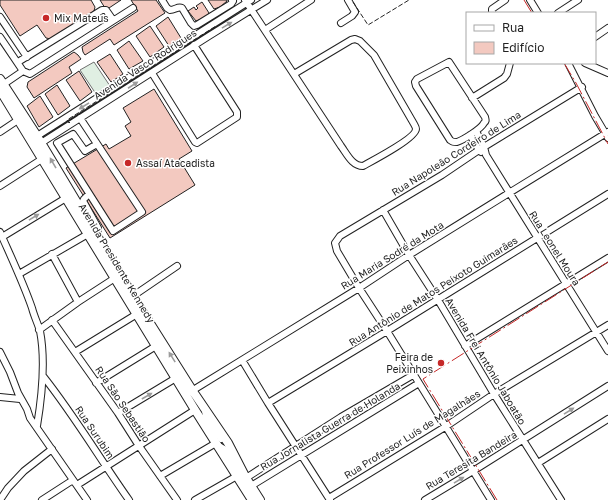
<svg xmlns="http://www.w3.org/2000/svg" width="608" height="500" font-family="'Golos Text',sans-serif">
<style>
.green{fill:#e0efe3;stroke:#6f6f6f}
.building{fill:#f3c9c0;stroke:#222}
.lines{fill:none;stroke-linecap:round;stroke-linejoin:round}
.minor-casing{stroke:#222;stroke-width:8}
.major-casing{stroke:#222;stroke-width:10}
.minor{stroke:#fff;stroke-width:6}
.major{stroke:#fff;stroke-width:8}
.fence{stroke:#222;stroke-width:1;stroke-dasharray:5 2;stroke-linecap:butt}
.power{stroke:#c62828;stroke-width:1;stroke-dasharray:14 3 2 3;stroke-linecap:butt}
.oneway{fill:#9c9c9c}
.poi-dot{fill:#c62828;stroke:#fff;stroke-width:1.5}
.labels{text-anchor:middle;dominant-baseline:central;stroke-width:3;stroke-linejoin:round;paint-order:stroke}
.poi-label{font-size:10px;fill:#222;stroke:#fff;text-anchor:start}
.street-label{font-size:10px;fill:#222;stroke:#fff}
</style>
<rect width="100%" height="100%" fill="#fff"/>
<path class="green" d="M245,7L247,10L69,123L67,120Z
M94,62L110,86L96,94L80,70Z"/>
<path class="building" d="M0,0H91L95,7L94,11L51,39L46,38L37,25L20,36L0,5Z
M100,0H121L109,8H105Z
M131,0H156L165,13L114,45L110,39L85,55L83,52L82,47L138,11Z
M208,0H227V1L220,7L214,9Z
M202,2L209,13L206,17L196,21L188,11L194,7L196,10L198,8L196,6Z
M168,17L181,38L169,46L156,26Z
M150,26L164,47L150,57L136,36Z
M129,41L143,61L129,69L117,50Z
M74,52L78,55L81,59L69,67L72,73L34,98L27,87L28,82Z
M110,54L123,74L111,82L97,62Z
M79,71L92,92L80,101L66,80Z
M57,85L70,106L58,115L45,94Z
M154,89L192,151L179,159L195,185L110,238L66,168L106,144L109,149L131,136L125,126L131,122L123,108Z
M40,96L53,117L39,127L27,106Z"/>
<g class="lines">
<g class="minor-casing">
<path id="minor" d="M162,0L167,8L170,10C175,10 178,6 182,8L191,23L194,26L197,25L231,4L233,1L232,0
M245,0L341,146C347,154 352,166 363,166C372,161 416,138 416,129C416,127 415,126 414,124L374,55L360,41L355,39L351,40L294,74
M530,0L538,13
M492,13V9L505,0
M558,13L578,0
M0,17L27,57
M341,23L352,16L355,12L348,0
M265,30L311,0
M0,37L23,71L30,74L133,8
M595,37L608,28
M18,62L102,10H106L113,20
M449,62L485,117C486,121 486,121 484,123C481,129 463,140 457,142C453,142 453,142 450,140L416,86L415,82L417,79Z
M568,63L595,116L608,138
M585,63L608,73
M152,73L195,142L197,143L237,117V112L194,45
M4,84L23,71
M472,98L504,78L507,74L510,63
M80,118L142,212L113,231L57,143L73,134L85,151L97,144
M476,131L484,147L486,155L608,351
M0,132L18,120
M470,135L479,150L481,152
M34,138L251,0
M38,145L209,36L267,0
M0,186L42,159
M89,194L84,199L83,201L98,228L97,236
M383,210L409,255L438,300L494,394L561,500
M0,232C11,257 23,282 32,308C34,316 38,324 40,331C46,362 42,396 37,426
M2,237L66,198
M52,254L78,302
M19,274L88,234
M133,296L177,266
M52,320L118,413L139,446L177,500
M39,330L78,302L115,278
M465,346L608,258
M0,352L10,372L18,393L27,409L30,418L87,500
M75,352L137,314
M242,360L268,403L330,500
M43,376C74,415 100,459 129,500
M96,383L156,346
M190,392L359,288L409,255L509,193L608,132
M0,397L20,399
M268,403L387,331L608,194
M205,410L206,418L221,439
M118,413L176,378
M538,463L608,419
M160,476L216,443
M246,478L341,417L413,375
M77,485L195,410
M251,486L419,383
M329,498L445,427L494,394L608,325
M0,500L8,488L24,471L52,449
M42,500L73,480
M195,500L237,476V469L226,450L219,446
M425,500L473,471L608,386
M491,500L387,331L359,288L337,251L335,243L340,236L442,175L479,150L582,87"/>
</g>
<g class="major-casing">
<path id="major" d="M0,79L37,136L139,306L192,390L228,443L246,478L260,500
M0,90L195,410L252,500"/>
</g>
<use href="#minor" class="minor"/>
<use href="#major" class="major"/>
<path class="fence" d="M353,2L368,25L409,0
M70,122L69,123L67,120L216,26"/>
<path class="power" d="M524,0L532,13
M564,63L576,83L608,144
M497,500L423,379L608,262"/>
</g>
<defs><path id="oneway-solid" d="M-6-.8H1V-3.2L6.5 0L1 3.2V.8H-6Z"/></defs>
<g class="oneway">
<use href="#oneway-solid" transform="translate(227 25) rotate(-31)"/>
<use href="#oneway-solid" transform="translate(133 85) rotate(-33)"/>
<use href="#oneway-solid" transform="translate(84 106) rotate(148)"/>
<use href="#oneway-solid" transform="translate(53 163) rotate(-120)"/>
<use href="#oneway-solid" transform="translate(34 217) rotate(-31)"/>
<use href="#oneway-solid" transform="translate(172 357) rotate(-122)"/>
<use href="#oneway-solid" transform="translate(147 396) rotate(-30)"/>
<use href="#oneway-solid" transform="translate(569 411) rotate(-32)"/>
<use href="#oneway-solid" transform="translate(459 480) rotate(-31)"/>
</g>
<g class="poi-dot">
<circle cx="46" cy="18" r="4"/>
<circle cx="128" cy="163" r="4"/>
<circle cx="441" cy="363" r="4"/>
</g>
<g class="labels">
<g class="poi-label">
<text x="54" y="18">Mix Mateus</text>
<text x="136" y="163">Assaí Atacadista</text>
<text x="433" y="357" text-anchor="end">Feira de<tspan x="433" dy="12">Peixinhos</tspan></text>
</g>
<g class="street-label">
<text transform="translate(145 64) rotate(-33)">Avenida Vasco Rodrigues</text>
<text transform="translate(456 153) rotate(-32)">Rua Napoleão Cordeiro de Lima</text>
<text transform="translate(555 248) rotate(58)">Rua Leonel Moura</text>
<text transform="translate(392 255) rotate(-32)">Rua Maria Sodré da Mota</text>
<text transform="translate(117 263) rotate(59)">Avenida Presidente Kennedy</text>
<text transform="translate(433 291) rotate(-32)">Rua Antônio de Matos Peixoto Guimarães</text>
<text transform="translate(486 361) rotate(59)">Avenida Frei Antônio Jaboatão</text>
<text transform="translate(123 404) rotate(56)">Rua São Sebastião</text>
<text transform="translate(330 426) rotate(-31)">Rua Jornalista Guerra de Holanda</text>
<text transform="translate(95 432) rotate(56)">Rua Surubim</text>
<text transform="translate(412 434) rotate(-32)">Rua Professor Luís de Magalhães</text>
<text transform="translate(471 460) rotate(-31)">Rua Teresita Bandeira</text>
</g>
</g>
<rect x="466" y="12" width="130" height="52" fill="#ffffff" stroke="#a7a7a7"/>
<rect x="474" y="25" width="20" height="6" fill="#ffffff" stroke="#a7a7a7"/>
<text x="502" y="32" font-size="12" fill="#222222">Rua</text>
<rect x="474" y="42" width="20" height="12" fill="#f3c9c0" stroke="#a7a7a7"/>
<text x="502" y="52" font-size="12" fill="#222222">Edifício</text>
</svg>
